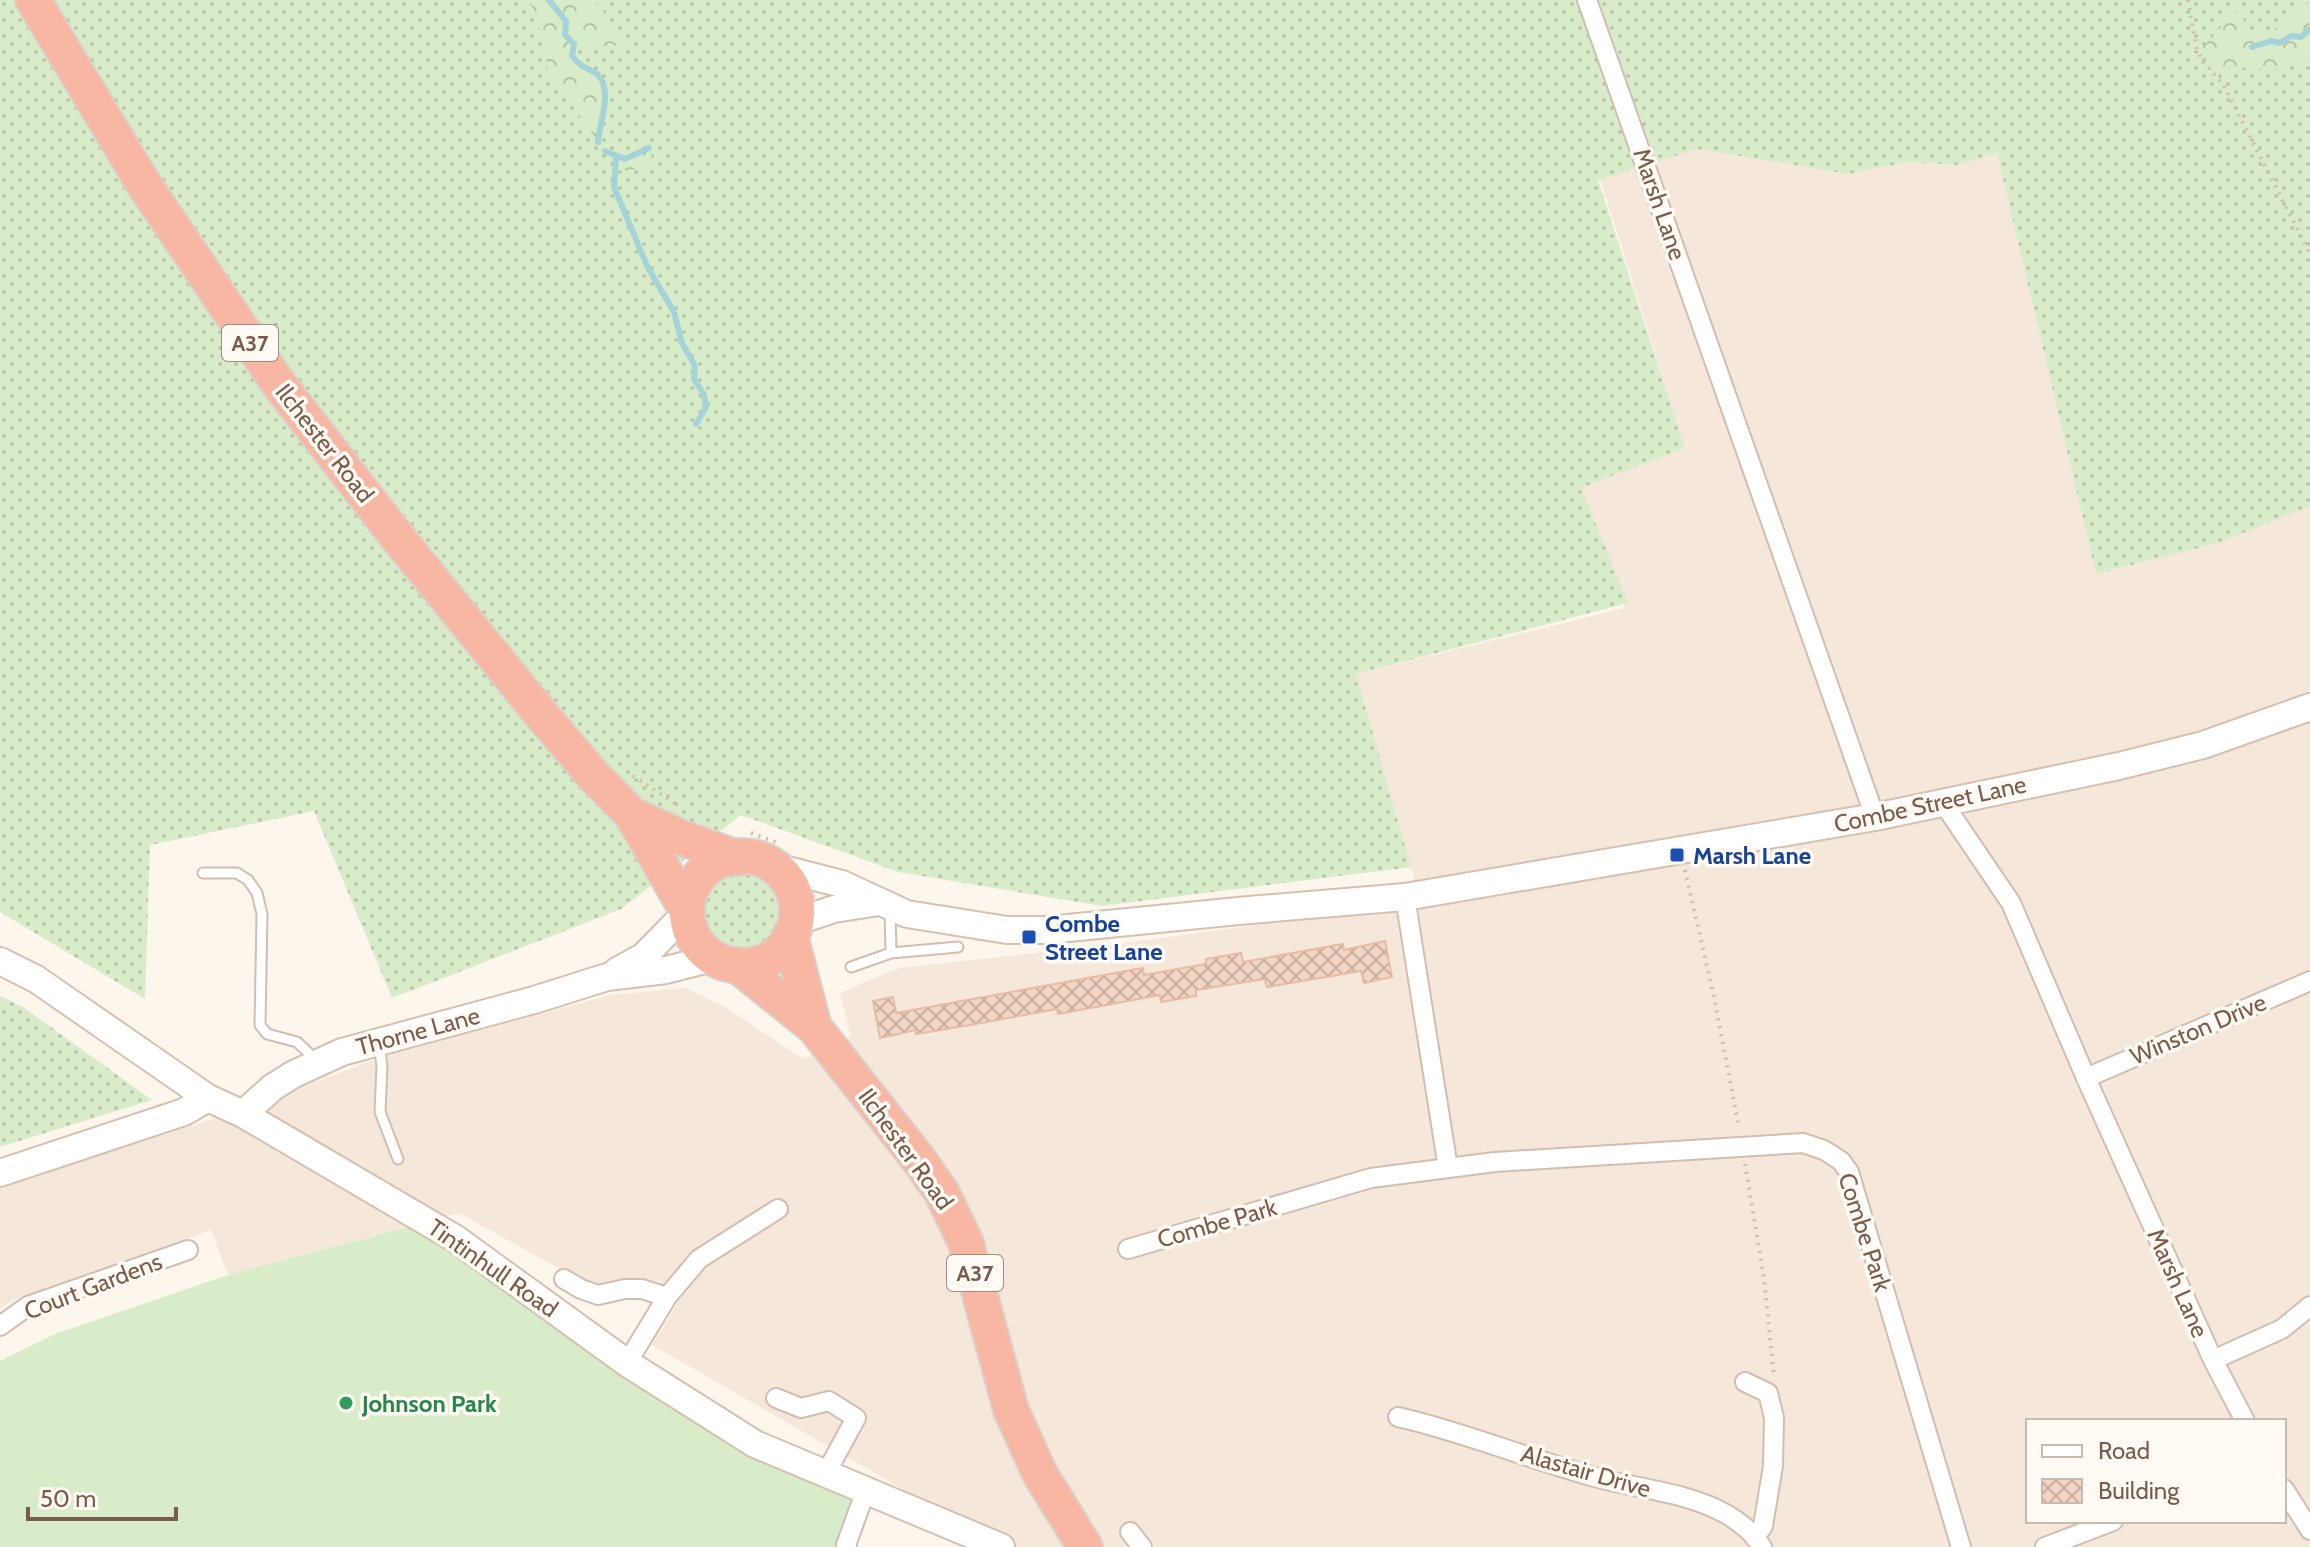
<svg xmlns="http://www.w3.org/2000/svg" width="2310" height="1547" font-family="Cabin,sans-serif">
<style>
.residential{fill:#f5e8da;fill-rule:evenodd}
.grass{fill:url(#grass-dots)}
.forest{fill:url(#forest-crowns)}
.pitch{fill:#d8ecc9}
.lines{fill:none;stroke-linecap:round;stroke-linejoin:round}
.stream{stroke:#a5d3da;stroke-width:6}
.building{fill:url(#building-cross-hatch);stroke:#e6bba3;stroke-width:2}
.lane-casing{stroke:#d1beb0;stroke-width:13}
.street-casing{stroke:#d1beb0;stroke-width:22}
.secondary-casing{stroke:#d6c0b0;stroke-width:30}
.highway-casing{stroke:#dad1cd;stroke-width:38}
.path{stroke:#d9b8a5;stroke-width:4;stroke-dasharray:2 6;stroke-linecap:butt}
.lane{stroke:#fff;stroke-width:9}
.street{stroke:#fff;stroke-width:18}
.secondary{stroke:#fff;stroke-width:26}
.highway{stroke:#f7b7a3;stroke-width:34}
.transit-dot{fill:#1a4fb4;stroke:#fffaf3;stroke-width:3}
.leisure-dot{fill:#2e9e5b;stroke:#fffaf3;stroke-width:3}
.labels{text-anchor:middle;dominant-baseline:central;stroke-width:7;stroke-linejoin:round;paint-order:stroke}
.shield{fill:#fffaf3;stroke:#a28b7f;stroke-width:2}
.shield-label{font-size:22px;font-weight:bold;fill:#7a5c4d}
.street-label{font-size:24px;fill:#7a5c4d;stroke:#fffaf3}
.transit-label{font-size:24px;font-weight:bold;fill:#164399;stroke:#fffaf3;text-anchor:start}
.leisure-label{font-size:24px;font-weight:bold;fill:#27864d;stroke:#fffaf3;text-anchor:start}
</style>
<defs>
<pattern id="grass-dots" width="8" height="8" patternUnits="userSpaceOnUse" patternTransform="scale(2)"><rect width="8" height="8" fill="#d8ecc9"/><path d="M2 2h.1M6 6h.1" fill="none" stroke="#b4c2a5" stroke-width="1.8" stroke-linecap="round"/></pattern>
<pattern id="forest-crowns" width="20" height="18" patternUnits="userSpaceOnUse" patternTransform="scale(2)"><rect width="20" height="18" fill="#d8ecc9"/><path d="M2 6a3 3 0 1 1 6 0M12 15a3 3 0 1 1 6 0" fill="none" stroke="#b4c2a5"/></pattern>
<pattern id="building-cross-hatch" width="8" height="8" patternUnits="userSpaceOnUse" patternTransform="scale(2)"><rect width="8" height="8" fill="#f3d5c3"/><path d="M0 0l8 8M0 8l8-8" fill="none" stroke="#cab0a1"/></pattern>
</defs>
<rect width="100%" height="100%" fill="#fdf6ec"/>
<path class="residential" d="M1698,149L1848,174L1907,162L1959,165L1997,153L2096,574L2218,543L2310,506V1547H1004L652,1345L682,1296L660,1281L596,1289L459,1213L228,1275L211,1230L10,1302L0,1309V1186L217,1118L385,1056L610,995L686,988L725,1007L803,1059L851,1036L840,993L898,968L1118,944L1421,902L1356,674L1625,608L1581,488L1685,448L1600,179ZM2028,1421H2284V1521H2028Z"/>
<path class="grass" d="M0,0H2310V506L2218,543L2096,574L1997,153L1959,165L1907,162L1848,174L1698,149L1598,180L1685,448L1581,488L1628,603L1356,674L1411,867L1102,906L898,872L741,815L621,909L392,998L314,811L150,845L145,999L0,912Z
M700 910a42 42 0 1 1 84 0a42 42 0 1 1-84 0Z
M0,996L23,1007L152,1100L0,1147Z"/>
<path class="forest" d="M530,0H594L607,16L623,46L574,45L572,56C575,60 577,64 581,67C586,71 594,71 598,76C613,92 600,124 598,142L547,68L544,42Z
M2310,1V59L2274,70L2233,67L2215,77L2201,49L2223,25L2234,8L2256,35L2280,27Z
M649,148L652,158L646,166L627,171L616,167V157L625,159Z"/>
<path class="pitch" d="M427,1222L627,1363L866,1490L847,1547H0V1361L55,1334L228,1275Z"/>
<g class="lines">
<path class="stream" d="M549,0L566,21L565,35L574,44L572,56C583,70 587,66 597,74C614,89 599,124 598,142
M2252,47L2271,41L2280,43L2291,36L2301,37L2310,29
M605,151L625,159L649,148
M616,157L614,187L648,268L674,312L682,343L695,366L694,379L704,395L706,407L696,424"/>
</g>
<path class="building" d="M1385,941L1392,977L1364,983L1361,971L1267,987L1265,979L1196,990V996L1161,1002L1160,995L1058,1014L1057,1009L964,1026L916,1034V1030L880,1038L873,1001L893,997L896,1013L1143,968L1144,975L1206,964V959L1241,953L1243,962L1343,944L1344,950Z"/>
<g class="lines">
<g class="lane-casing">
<path id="lane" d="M203,873H237L248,880L257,893L262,914L260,1025L267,1034L297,1042L316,1060
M890,908L891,953
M851,967L891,953L958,947
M379,1044L382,1066L380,1112L398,1159"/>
</g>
<g class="street-casing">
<path id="street" d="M1587,0L1875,817
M1948,800L1950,813L2011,903L2086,1078L2213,1360L2245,1421
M1405,897L1448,1168
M2086,1078L2310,981
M1128,1249L1371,1178L1495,1162L1803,1143L1824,1150L1841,1161L1849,1172L1961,1547
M564,1279L581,1289L598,1295L625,1289H642L667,1297
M0,1326L28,1306L188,1250
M2213,1360L2282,1329L2310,1306
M627,1363L667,1297L699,1259L778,1209
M1745,1382L1768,1393L1774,1418L1773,1466L1763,1526L1755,1537
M776,1398L801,1408L829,1401L856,1418L826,1473
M1398,1417C1464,1432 1526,1458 1591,1476C1635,1489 1685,1491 1726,1514C1740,1522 1754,1534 1762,1547
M2284,1489L2310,1530
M1130,1532L1142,1547
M847,1547L846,1545L866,1490
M2045,1547L2113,1521"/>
</g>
<g class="secondary-casing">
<path id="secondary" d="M776,867L842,884L907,914L1007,930H1048L1238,911L1405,897L1875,817L2119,766L2203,745L2310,707
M795,922L834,909L879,902
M0,961L36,979L208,1098L243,1114L456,1239L627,1363L755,1444L1001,1547
M617,971L644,956L686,913
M243,1114L273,1087L294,1074L342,1052L534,1000L607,977L666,970L713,958
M0,1173L184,1112L208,1098"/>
</g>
<g class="highway-casing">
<path id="highway" d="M33,0L143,183L278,383L398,538L536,708L592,774L632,815L686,909
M632,815L680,837L738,858
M687 911a55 55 0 1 1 110 0a55 55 0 1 1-110 0Z
M790,935L814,1027
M737,965L814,1027L919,1160L942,1193L966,1243L1011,1410L1040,1474L1085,1547"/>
</g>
<path class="path" d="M2188,0L2197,50L2203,62L2223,84L2310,254
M633,776L676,804
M751,833L781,844
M1685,870L1714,997L1739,1128
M1745,1164L1764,1278L1774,1377"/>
<use href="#lane" class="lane"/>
<use href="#street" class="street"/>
<use href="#secondary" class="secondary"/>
<use href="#highway" class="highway"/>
</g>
<g class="transit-dot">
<rect x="1669" y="847" width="16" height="16" rx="4"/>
<rect x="1021" y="929" width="16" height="16" rx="4"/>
</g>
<circle class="leisure-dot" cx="346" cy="1403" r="8"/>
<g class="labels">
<g class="shield">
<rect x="222" y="325" width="56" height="36" rx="6"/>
<rect x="947" y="1255" width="56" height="36" rx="6"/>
</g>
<g class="shield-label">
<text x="250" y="343">A37</text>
<text x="975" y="1273">A37</text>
</g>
<g class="street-label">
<text transform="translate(1660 204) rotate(71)">Marsh Lane</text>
<text transform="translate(325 443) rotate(52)">Ilchester Road</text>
<text transform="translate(1930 804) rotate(-12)">Combe Street Lane</text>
<text transform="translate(2198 1029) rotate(-23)">Winston Drive</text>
<text transform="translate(418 1031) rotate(-15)">Thorne Lane</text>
<text transform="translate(906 1149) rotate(54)">Ilchester Road</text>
<text transform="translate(1217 1223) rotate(-16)">Combe Park</text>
<text transform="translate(1865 1232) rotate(72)">Combe Park</text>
<text transform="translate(493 1268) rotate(35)">Tintinhull Road</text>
<text transform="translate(2178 1283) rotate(66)">Marsh Lane</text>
<text transform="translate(93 1286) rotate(-21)">Court Gardens</text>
<text transform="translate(1586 1471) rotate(16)">Alastair Drive</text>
</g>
<g class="transit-label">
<text x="1693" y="855">Marsh Lane</text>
<text x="1045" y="923">Combe<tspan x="1045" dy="28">Street Lane</tspan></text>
</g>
<g class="leisure-label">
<text x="362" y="1403">Johnson Park</text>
</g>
</g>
<rect x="2026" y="1419" width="260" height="104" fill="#fffaf3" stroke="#cabbb1" stroke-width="2"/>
<rect x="2042" y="1445" width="40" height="12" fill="#ffffff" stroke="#cabbb1" stroke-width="2"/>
<text x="2098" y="1459" font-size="24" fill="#7a5c4d">Road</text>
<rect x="2042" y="1479" width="40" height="24" fill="url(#building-cross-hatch)" stroke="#cabbb1" stroke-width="2"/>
<text x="2098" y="1499" font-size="24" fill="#7a5c4d">Building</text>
<path d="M28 1507v12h148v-12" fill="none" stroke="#7a5c4d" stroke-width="4"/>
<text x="40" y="1507" font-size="24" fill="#7a5c4d" stroke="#fffaf3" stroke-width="6" paint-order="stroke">50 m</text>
</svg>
